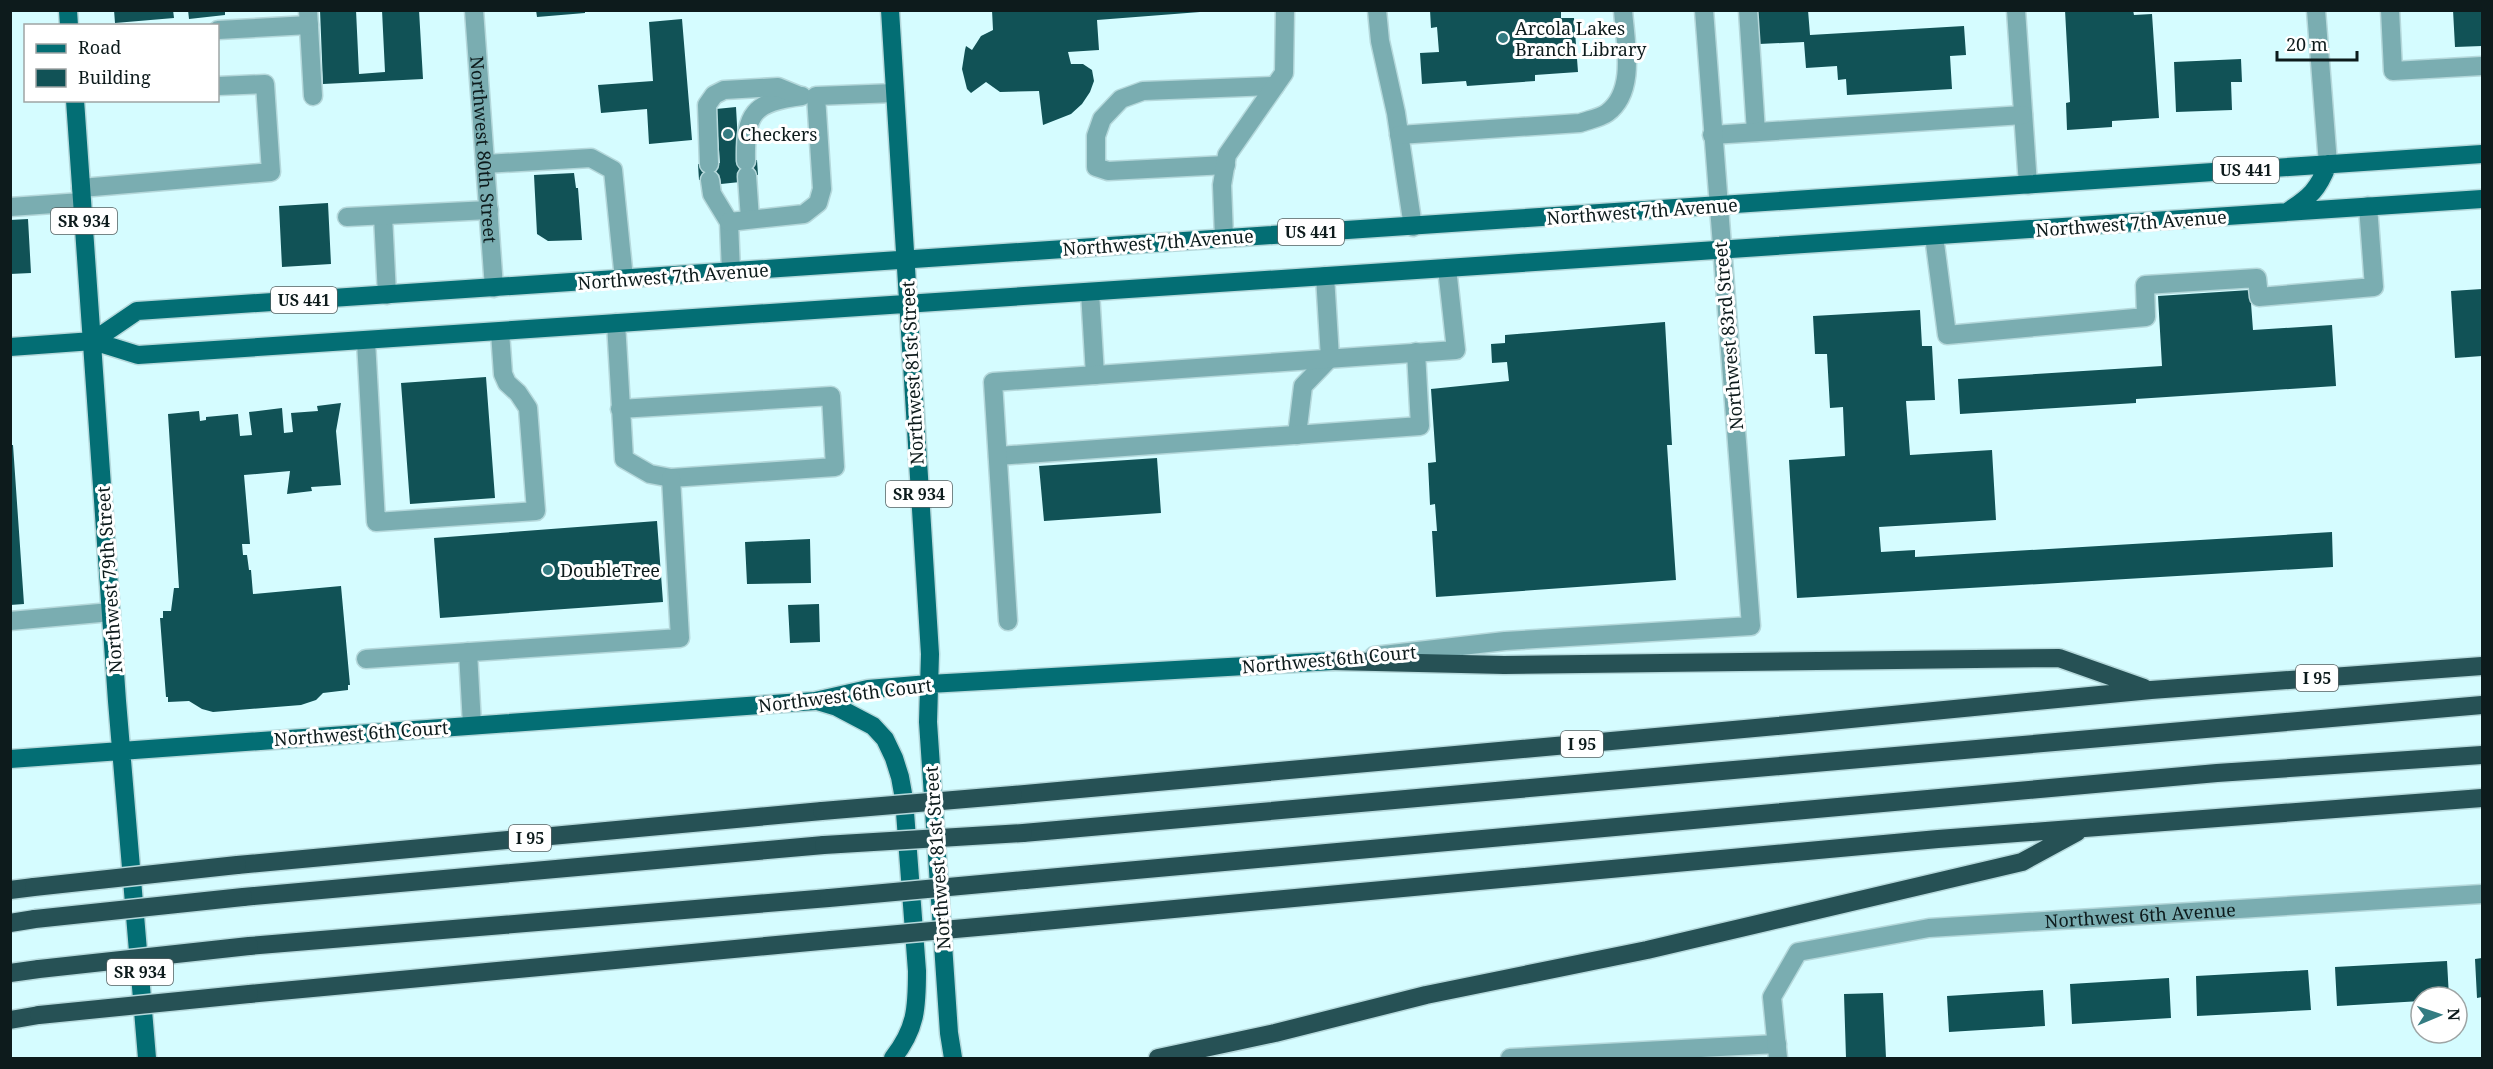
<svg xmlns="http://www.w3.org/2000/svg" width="2493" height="1069" font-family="'Noto Serif',serif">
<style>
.building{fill:#115256}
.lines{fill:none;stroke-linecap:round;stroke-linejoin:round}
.minor-casing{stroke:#b5d8db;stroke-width:21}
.major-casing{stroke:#b5d8db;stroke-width:21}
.highway-casing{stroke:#b5d8db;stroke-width:21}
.minor{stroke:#7aadb1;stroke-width:18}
.major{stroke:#036e74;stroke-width:18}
.highway{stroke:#265155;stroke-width:18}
.highway-bridge-casing{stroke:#b5d8db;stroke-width:21;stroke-linecap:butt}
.highway-bridge{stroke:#265155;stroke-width:18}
.poi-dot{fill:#347c82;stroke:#fff;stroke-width:2}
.labels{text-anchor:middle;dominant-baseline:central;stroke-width:6;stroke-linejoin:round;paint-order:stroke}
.shield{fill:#fff;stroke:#565f60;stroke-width:1.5}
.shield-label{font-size:16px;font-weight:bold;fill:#0d1b1c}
.poi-label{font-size:18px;fill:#0d1b1c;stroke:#fff;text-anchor:start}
.street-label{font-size:18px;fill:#0d1b1c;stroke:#fff}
</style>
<rect width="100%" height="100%" fill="#d5fcff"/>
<path class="building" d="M114,10H173L174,18L115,23Z
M188,10H225V15L189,19Z
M320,10H356L359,74L385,72L382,10H419L423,79L323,84Z
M536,10H585V13L537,17Z
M992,10H1200V12L1097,20L1099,50L1068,52L1071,64H1083L1092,70L1094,81L1090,92L1082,104L1071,114L1043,125L1039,91L1000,92L986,82L971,93L967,89L962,69L965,50L966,46L972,50L981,36L993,30Z
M1430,10H1561V18H1574L1578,72L1535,75V81L1467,86L1466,81L1422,84L1420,53L1439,52L1437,27L1431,28Z
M1757,10H1808L1810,35L1964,26L1966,55L1950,56L1952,89L1847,95L1846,79L1838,80L1837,66L1806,68L1804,42L1759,44Z
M2065,10H2133L2134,15L2152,14L2159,118L2112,121V127L2067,130L2066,103L2070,102Z
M2453,10H2482V46L2455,47Z
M682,19L692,140L649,144L647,109L601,113L598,85L653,81L649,22Z
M2241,59L2242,82H2231L2232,110L2176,112L2174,62Z
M736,107L739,161L757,160L758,175L740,176V182L721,184L720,178L699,180L698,164L720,163L716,109Z
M574,173L576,188H578L582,240L548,241L537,234L534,175Z
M328,203L331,264L282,267L279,206Z
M28,219L31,273L10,274V220Z
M2482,289V356L2455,358L2451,291Z
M2250,290L2253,330L2332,325L2336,386L2136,399V403L1960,414L1958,379L2162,366L2158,296Z
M1920,310L1922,346H1932L1935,400L1906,401L1910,455L1992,450L1996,520L1879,527L1881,552L1915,550V557L2332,532L2333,567L1797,598L1789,460L1845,456L1843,407L1830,408L1827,354H1815L1813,316Z
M1665,322L1672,445H1667L1676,580L1436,597L1432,531H1437L1435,504L1430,505L1428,463L1436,462L1431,389L1509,381L1507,362L1492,363L1491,344L1505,343V335Z
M486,377L495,498L410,504L401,383Z
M341,403L336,431L341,485L311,487L312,491L287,494L290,471L244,475L250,544H242L243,555H247L249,570H251L253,594L341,586L350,685H348V690L323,693L316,700L301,705L213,712L202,709L189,701L168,702V697H166L160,618H163V611H171L174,588H179L168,414L199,411L200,421L206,420V417L238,414L240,436L252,435L249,412L282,408L284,433L293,432L291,413L318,411L317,406Z
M10,445H13L24,604L10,605Z
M1157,458L1161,513L1044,521L1039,466Z
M657,521L663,602L440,618L434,538Z
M810,539L811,583L747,584L745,542Z
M819,604L820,642L790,643L788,605Z
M2482,958V997L2477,998L2475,959Z
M2447,961L2449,997H2421V1001L2337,1006L2335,967Z
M2308,970L2311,1010L2197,1016L2196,976Z
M2169,978L2171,1018L2072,1024L2070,984Z
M2043,990L2045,1026L1949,1032L1947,996Z
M1883,993L1886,1058H1846L1844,994Z"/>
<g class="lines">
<g class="minor-casing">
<g id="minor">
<path d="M308,10L313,96"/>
<path id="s1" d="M474,10L494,288"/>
<path d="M1377,10L1380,41L1396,113L1413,227"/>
<path d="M1748,10L1756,132"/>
<path d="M2016,10L2028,185"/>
<path d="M2316,10L2328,164"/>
<path d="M2390,10L2393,71L2482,66"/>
<path d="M218,30L309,25"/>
<path d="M1399,135L1580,123C1588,120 1600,118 1607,113C1637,91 1625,42 1623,10"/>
<path d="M1712,135L2023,115"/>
<path d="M746,161C745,113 753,102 802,96"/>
<path d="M485,164L591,158L613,170L624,279"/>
<path d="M709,164L707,105L714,95L724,90L778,87L800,96"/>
<path d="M1226,165L1108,171L1096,167V136L1102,119L1121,99L1143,91L1275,86"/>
<path d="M747,176L750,219"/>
<path d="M710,180L712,194L729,222L731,272"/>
<path d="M81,188L271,172L265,84L218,86"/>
<path d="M10,207L82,202"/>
<path d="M383,216L387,295"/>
<path d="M347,217L489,210"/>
<path d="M729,222L804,214L818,203L822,189L816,96L895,93"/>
<path d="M1934,236L1947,335L2146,317L2145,285L2257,278L2259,297L2374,287L2368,206"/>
<path d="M1224,237L1222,185L1227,155L1284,73L1285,10"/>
<path d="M1090,292L1095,375"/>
<path d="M616,323L624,459L650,474L671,478L835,467L831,396L620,409"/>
<path d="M366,341L376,522L536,511L528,408L518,393L507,383L503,374L500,332"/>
<path d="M1297,435L1303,386L1330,358L1325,276"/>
<path d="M998,456L1420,426L1416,352"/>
<path d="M10,621L111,612"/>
<path d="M1008,621L993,382L1456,350L1447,268"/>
<path d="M468,652L472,725"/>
<path d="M1374,656L1505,641L1751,626L1704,10"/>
<path d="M366,659L680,638L671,478"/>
<path d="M1510,1058L1777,1044"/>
<path id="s2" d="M1778,1058L1772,997L1798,952L1929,928L2482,894"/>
</g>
</g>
<g class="major-casing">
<path id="major" d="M68,10L69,26
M890,10L930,654L928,722L949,1033L953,1058
M75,100L117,701L147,1058
M2287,212C2310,197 2318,190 2328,164
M93,341L137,311L2482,154
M10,347L93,341L138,355L2482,199
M817,701L837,707L873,726L885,739L894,758L900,777L904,799L917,971C917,1008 916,1029 893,1058
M10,759L815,701L868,689L929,684L1333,661"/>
</g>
<g class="highway-casing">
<path id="highway" d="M1333,661L1504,665L2059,658L2144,688
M1013,795L1799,724L2151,690L2482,666
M1023,833C1509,791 1996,745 2482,705
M237,865L822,811
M1025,880L2217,773L2482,755
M10,890L34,887
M243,897L824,845
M10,923L35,919
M1022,923L1938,839L2482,798
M249,946L829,898
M10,973L39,969
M249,994L831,940
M10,1020L39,1015
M1158,1058L1275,1033L1426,995L1647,950L2022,862L2077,832"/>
</g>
<use href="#minor" class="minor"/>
<use href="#major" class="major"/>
<use href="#highway" class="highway"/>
<g class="highway-bridge-casing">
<path id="highway-bridge" d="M822,811L1013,795
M824,845L1023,833
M34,887L237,865
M829,898L1025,880
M35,919L243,897
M831,940L1022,923
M39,969L249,946
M39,1015L249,994"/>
</g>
<use href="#highway-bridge" class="highway-bridge"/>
</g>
<g class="poi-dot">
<circle cx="1503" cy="38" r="6"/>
<circle cx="728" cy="134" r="6"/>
<circle cx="548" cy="570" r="6"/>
</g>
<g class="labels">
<g class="shield">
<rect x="2213" y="157" width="66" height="26" rx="4.5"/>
<rect x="51" y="208" width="66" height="26" rx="4.5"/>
<rect x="1278" y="219" width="66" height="26" rx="4.5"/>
<rect x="271" y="287" width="66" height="26" rx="4.5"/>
<rect x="886" y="481" width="66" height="26" rx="4.5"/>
<rect x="2296" y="665" width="42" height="26" rx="4.5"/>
<rect x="1561" y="731" width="42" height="26" rx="4.5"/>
<rect x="509" y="825" width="42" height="26" rx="4.5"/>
<rect x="107" y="959" width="66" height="26" rx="4.5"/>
</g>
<g class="shield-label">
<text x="2246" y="170">US 441</text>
<text x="84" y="221">SR 934</text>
<text x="1311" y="232">US 441</text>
<text x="304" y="300">US 441</text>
<text x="919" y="494">SR 934</text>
<text x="2317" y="678">I 95</text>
<text x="1582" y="744">I 95</text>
<text x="530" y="838">I 95</text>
<text x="140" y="972">SR 934</text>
</g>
<g class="poi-label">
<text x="1515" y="28">Arcola Lakes<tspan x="1515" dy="21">Branch Library</tspan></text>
<text x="740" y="134">Checkers</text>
<text x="560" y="570">DoubleTree</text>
</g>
<g class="street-label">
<text stroke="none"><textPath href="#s1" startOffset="140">Northwest 80th Street</textPath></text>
<text transform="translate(1642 211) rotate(-4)">Northwest 7th Avenue</text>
<text transform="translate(2131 223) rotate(-4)">Northwest 7th Avenue</text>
<text transform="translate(1158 242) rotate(-4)">Northwest 7th Avenue</text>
<text transform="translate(673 276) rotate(-4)">Northwest 7th Avenue</text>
<text transform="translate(1728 336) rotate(-95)">Northwest 83rd Street</text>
<text transform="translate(912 373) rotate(-93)">Northwest 81st Street</text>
<text transform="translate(109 580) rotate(-94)">Northwest 79th Street</text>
<text transform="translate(1329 659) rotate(-5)">Northwest 6th Court</text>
<text transform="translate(845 695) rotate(-7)">Northwest 6th Court</text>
<text transform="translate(361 733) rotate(-4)">Northwest 6th Court</text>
<text transform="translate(937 858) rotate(-94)">Northwest 81st Street</text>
<text stroke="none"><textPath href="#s2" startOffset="458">Northwest 6th Avenue</textPath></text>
</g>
</g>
<rect width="2493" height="1069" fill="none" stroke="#0d1b1c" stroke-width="24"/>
<rect x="24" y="24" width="195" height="78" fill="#ffffff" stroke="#9ea4a4" stroke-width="1.5"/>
<rect x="36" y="44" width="30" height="9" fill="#036e74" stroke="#9ea4a4" stroke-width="1.5"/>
<text x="78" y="54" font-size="18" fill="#0d1b1c">Road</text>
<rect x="36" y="69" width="30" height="18" fill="#115256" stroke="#9ea4a4" stroke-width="1.5"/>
<text x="78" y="84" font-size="18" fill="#0d1b1c">Building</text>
<g transform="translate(2439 1015) rotate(88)"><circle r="28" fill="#ffffff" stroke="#9ea4a4" stroke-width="1.5"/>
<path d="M0-4.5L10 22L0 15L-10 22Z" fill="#347c82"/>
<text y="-9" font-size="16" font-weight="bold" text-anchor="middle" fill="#0d1b1c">N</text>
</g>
<path d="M2277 51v9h80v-9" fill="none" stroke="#0d1b1c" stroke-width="3"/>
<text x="2286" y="51" font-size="18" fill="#0d1b1c" stroke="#ffffff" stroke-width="4.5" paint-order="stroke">20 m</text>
</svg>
